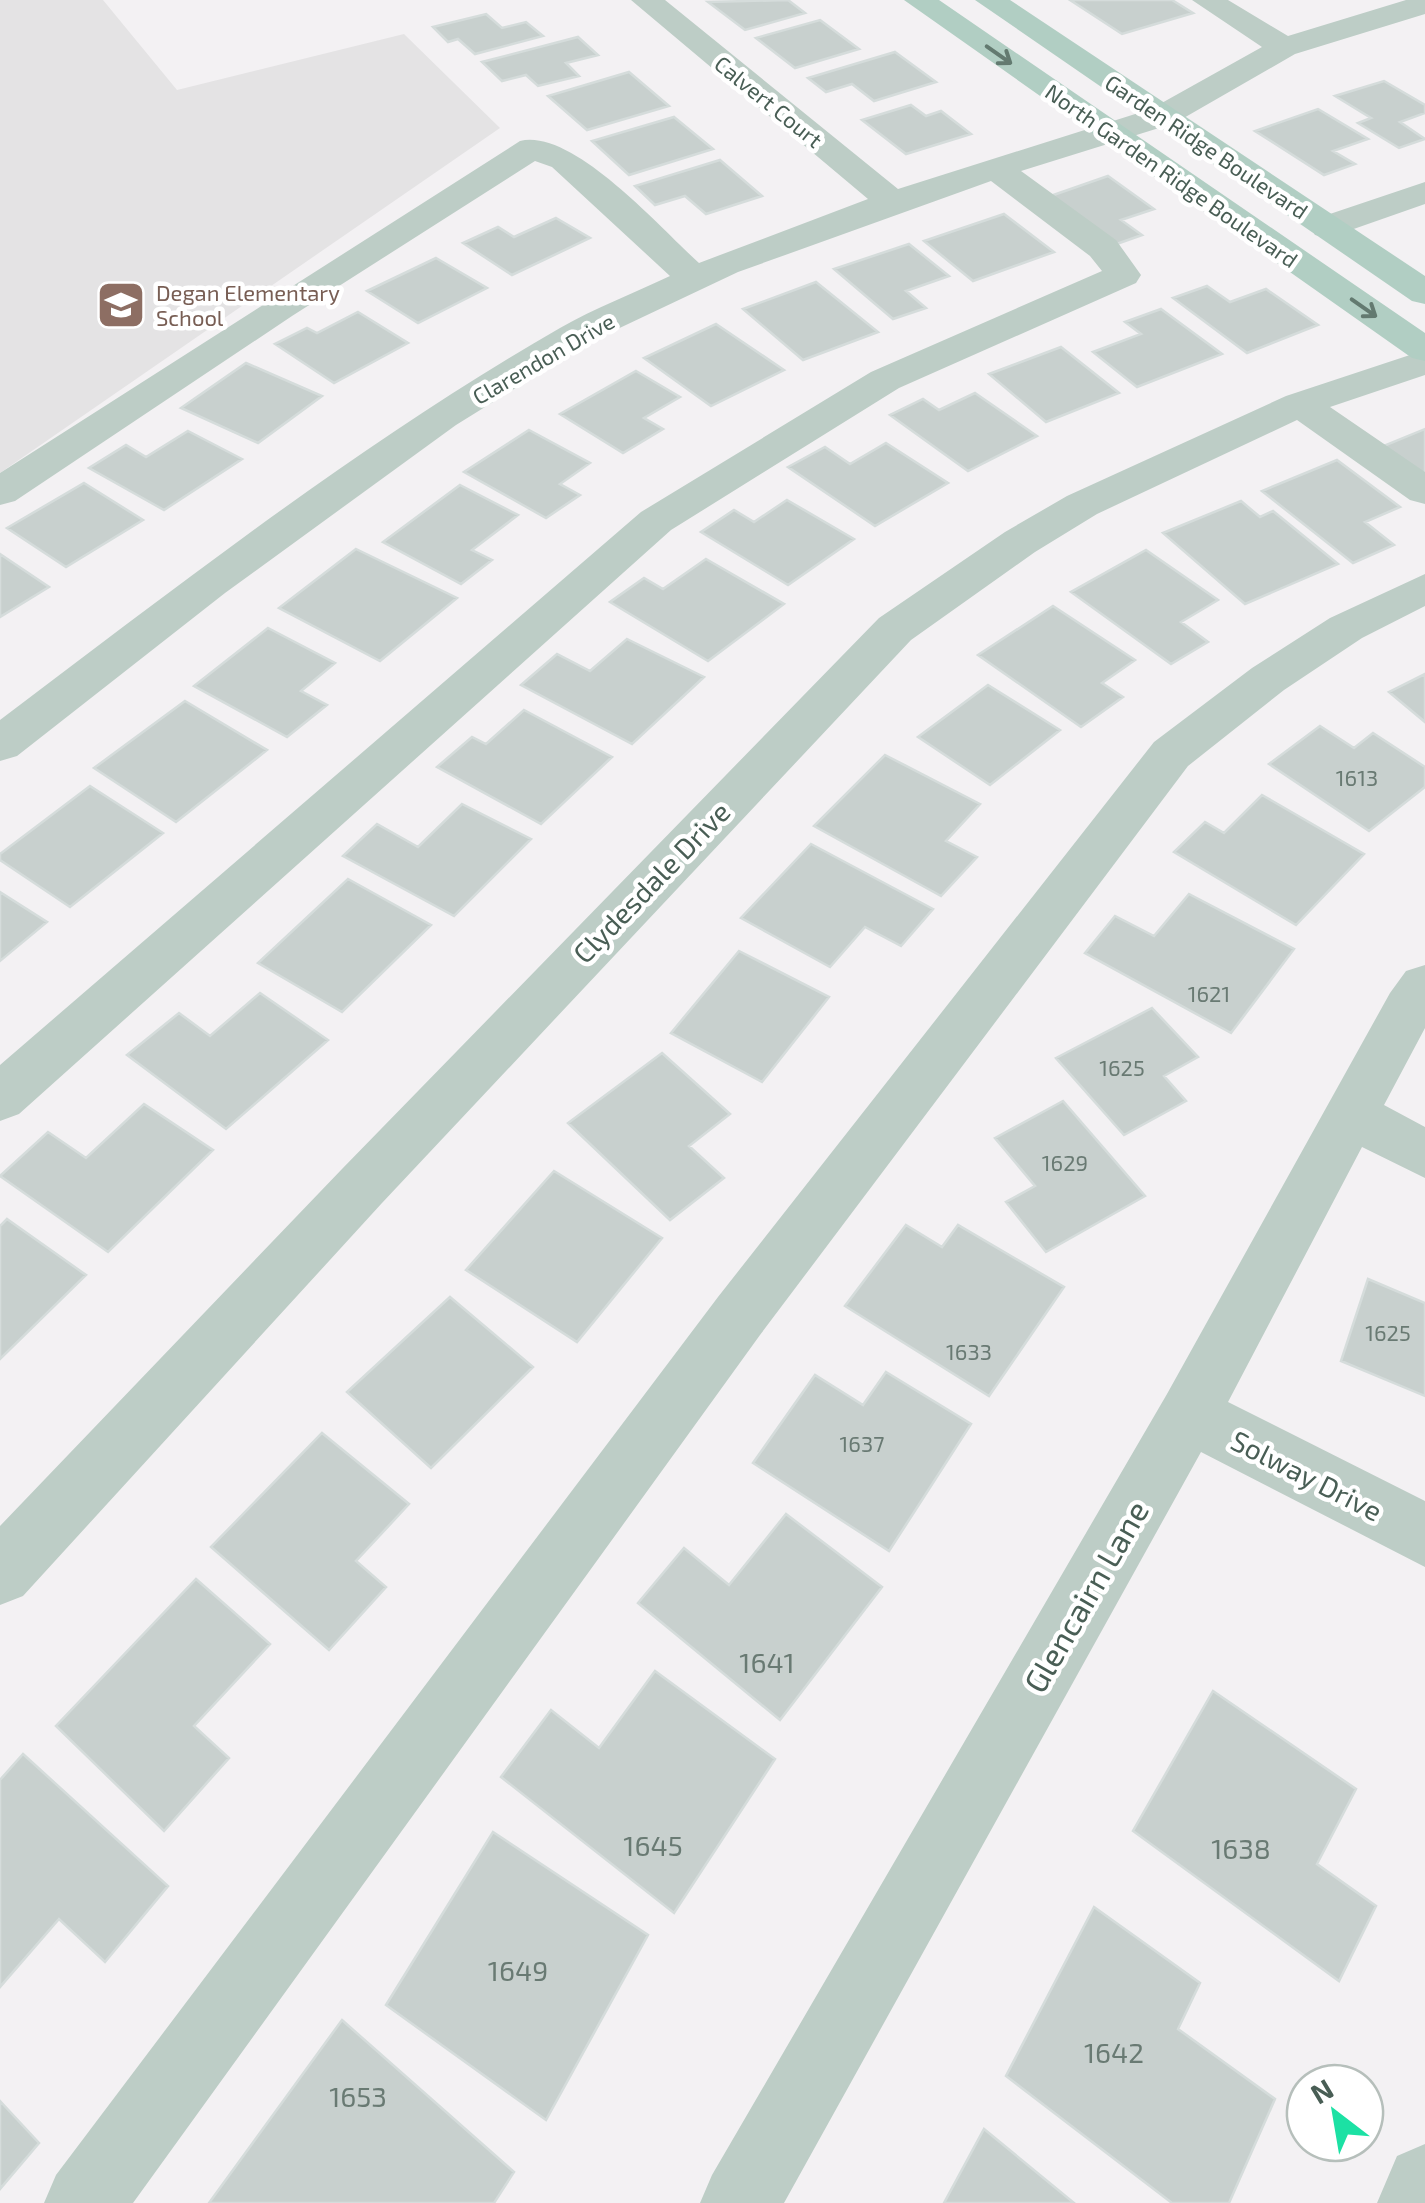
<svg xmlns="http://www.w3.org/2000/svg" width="1425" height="2203" font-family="'Exo 2',sans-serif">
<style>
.education{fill:#e4e3e4}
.building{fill:#c8d0ce;stroke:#d5dcdb;stroke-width:2.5}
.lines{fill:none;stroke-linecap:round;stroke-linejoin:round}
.minor{fill:#bdcdc6;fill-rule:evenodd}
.major{fill:#b1cec3;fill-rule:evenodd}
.oneway{stroke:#637a70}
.labels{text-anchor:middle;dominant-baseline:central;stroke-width:9;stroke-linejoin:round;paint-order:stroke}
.far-street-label{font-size:22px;fill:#495e55;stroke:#fff}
.far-education-label{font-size:22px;fill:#785e54;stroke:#fff;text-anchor:start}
.number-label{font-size:22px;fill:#697a73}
.street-label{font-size:28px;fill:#495e55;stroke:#fff}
.near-number-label{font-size:28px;fill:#697a73}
.near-street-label{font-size:32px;fill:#495e55;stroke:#fff}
</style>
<rect width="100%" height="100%" fill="#f3f1f3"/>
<path class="education" d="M0,0H103L177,90L404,34L500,128L0,473Z"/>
<path class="building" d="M788,0L805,13L745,30L708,2Z
M1070,0H1172L1193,13L1122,34Z
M486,14L502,28L526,22L543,36L475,54L458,39L448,42L433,27Z
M820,20L859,49L795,68L756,38Z
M578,37L598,55L566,63L579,76L538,86L526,75L502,81L482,62Z
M895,52L936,82L874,101L852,84L826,92L808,78Z
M629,72L669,106L587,130L548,96Z
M1384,81L1425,105V113L1400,122L1425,139L1399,148L1358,123L1371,118L1335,96Z
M911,105L926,116L941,111L971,134L906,154L862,120Z
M1318,109L1368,139L1333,151L1355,164L1324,175L1255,131Z
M674,117L713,149L629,175L592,141Z
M720,160L762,196L706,214L685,196L655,205L635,186Z
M1108,176L1154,209L1121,220L1142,235L1108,247L1042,199Z
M1004,214L1054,252L973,281L924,241Z
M556,218L590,238L512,275L463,243L498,227L514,237Z
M909,244L949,276L906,291L926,308L893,319L834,269Z
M436,258L487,288L418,323L367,291Z
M816,282L878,332L803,360L743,309Z
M1207,286L1230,302L1266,289L1318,325L1247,353L1173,298Z
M1161,309L1222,354L1137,387L1093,352L1141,334L1125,322Z
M358,312L408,343L334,383L275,344L307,328L317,333Z
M716,324L784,370L711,406L644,358Z
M1061,347L1119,393L1046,422L989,374Z
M246,363L322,396L258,443L181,408Z
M636,371L680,397L644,418L663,429L623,453L560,414Z
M975,393L1037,436L968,471L890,415L923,399L939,410Z
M1425,429V480L1381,447Z
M529,430L590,463L560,484L580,495L546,518L464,472Z
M188,431L242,459L164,510L89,468L126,445L146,457Z
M886,443L948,483L875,526L788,467L825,447L850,464Z
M1337,460L1400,507L1365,522L1394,545L1353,563L1262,491Z
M84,483L143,520L66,567L7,528Z
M460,485L518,515L472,550L492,560L461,584L383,542Z
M787,500L854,539L788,585L701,532L734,510L754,522Z
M1241,501L1260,517L1273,511L1338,564L1245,604L1163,533Z
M356,549L457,598L380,661L279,608Z
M1146,550L1218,600L1181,622L1208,642L1171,664L1071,592Z
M0,554L49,587L0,617Z
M706,559L784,604L708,661L610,602L644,578L663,589Z
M1053,606L1135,660L1102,683L1123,697L1081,727L978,655Z
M268,628L335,663L301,691L327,705L287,737L194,686Z
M627,639L704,677L632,744L521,685L557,654L590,671Z
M1425,674V722L1389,692Z
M988,685L1060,730L990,785L918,737Z
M185,701L267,750L176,822L94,768Z
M524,710L612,757L541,824L437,767L472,737L486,744Z
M1320,726L1354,748L1373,733L1425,767V787L1369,831L1269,764Z
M885,755L980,804L946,841L977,857L941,896L814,826Z
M90,786L163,833L70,907L0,860V854Z
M1262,795L1364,854L1296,925L1174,852L1205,822L1224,833Z
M462,804L531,839L454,916L343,856L377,824L418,847Z
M811,844L933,909L901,946L865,927L830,967L741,918Z
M348,879L431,925L342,1012L258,963Z
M0,892L47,922L0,961Z
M1189,894L1294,949L1231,1033L1085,953L1115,916L1154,936Z
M739,951L829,997L762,1082L671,1033Z
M260,993L328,1040L226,1129L127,1055L179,1013L210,1036Z
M1152,1008L1198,1057L1164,1076L1186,1101L1124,1135L1056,1058Z
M662,1053L730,1114L689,1146L724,1178L670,1220L568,1123Z
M1063,1101L1145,1196L1046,1252L1006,1202L1035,1186L995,1138Z
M144,1104L213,1150L108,1252L0,1176L48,1132L86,1158Z
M554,1171L662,1238L577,1342L466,1270Z
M7,1219L86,1275L0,1359V1226Z
M906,1225L942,1247L958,1225L1064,1287L989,1396L845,1306Z
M1368,1279L1425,1303V1396L1341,1361Z
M450,1297L533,1367L431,1468L347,1392Z
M886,1372L971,1424L889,1551L753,1463L815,1375L863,1405Z
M322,1433L409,1504L356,1561L386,1587L329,1650L211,1547Z
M786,1514L882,1587L780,1720L638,1603L684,1548L729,1585Z
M196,1579L270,1644L194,1726L229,1758L164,1831L56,1726Z
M655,1671L775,1759L674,1913L501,1777L551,1710L599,1748Z
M1213,1691L1356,1789L1317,1864L1376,1906L1339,1981L1133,1831Z
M23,1754L168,1886L105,1962L59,1919L0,1987V1780Z
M493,1832L648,1935L546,2120L386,2005Z
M1094,1907L1200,1983L1178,2029L1275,2099L1229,2203H1172L1006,2076Z
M342,2020L514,2172L494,2203H209Z
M0,2101L39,2143L0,2189Z
M984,2129L1074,2203H944Z"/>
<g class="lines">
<path class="minor" d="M631,0H665L898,189L1151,109L1262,47L1192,0H1228L1288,36L1406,0H1425V14L1295,54L1175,123L1021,171L1116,240L1141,275L1136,283L899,388L671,530L19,1114L0,1121V1065L641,512L871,372L1102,271L1090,256L991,181L738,272L590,342L456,425L225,593L17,756L0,761V720C182,583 363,441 560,328C595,308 634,293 670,276L552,167L535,161L292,316L15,501L0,505V473L520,141C573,128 661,229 699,263L868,199Z
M1425,182V204L1328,238L1315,235L1310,227L1315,219Z
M1425,350V375L1330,407L1425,472V504L1410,500L1297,420L1097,514L1035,552L911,640L382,1203L23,1596L0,1605V1526L342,1169L879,618L1005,532L1067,496L1286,396Z
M1425,574V606L1362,638L1284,690L1188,766L760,1335L133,2203H44L56,2175L718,1297L1154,742L1252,668L1330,618Z
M1425,965V1028L1384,1105L1425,1127V1178L1362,1147L1228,1402L1425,1501V1567L1201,1452L784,2203H700L712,2175L1167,1394L1390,993L1406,971Z
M1425,2144V2203H1377L1397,2156Z"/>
<path class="major" d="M904,0H939L1425,333V361L1412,358Z
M975,0H1010L1425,276V304L1412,301Z"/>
</g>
<defs><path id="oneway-shaft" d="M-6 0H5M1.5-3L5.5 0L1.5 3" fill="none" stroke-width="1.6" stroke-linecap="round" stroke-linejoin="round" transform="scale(2.5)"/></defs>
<g class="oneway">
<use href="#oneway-shaft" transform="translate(999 55) rotate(35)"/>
<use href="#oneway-shaft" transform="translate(1364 308) rotate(35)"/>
</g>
<defs>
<g id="school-square" transform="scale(2.5)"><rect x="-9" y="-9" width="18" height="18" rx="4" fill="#8d6e63" stroke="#fff"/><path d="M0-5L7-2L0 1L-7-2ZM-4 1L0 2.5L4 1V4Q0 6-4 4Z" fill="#fff"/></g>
</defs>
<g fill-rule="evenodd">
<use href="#school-square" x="121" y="305"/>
</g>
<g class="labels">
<g class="far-street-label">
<text transform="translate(769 101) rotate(39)">Calvert Court</text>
<text transform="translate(1207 146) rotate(34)">Garden Ridge Boulevard</text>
<text transform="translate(1172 175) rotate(35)">North Garden Ridge Boulevard</text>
<text transform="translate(543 358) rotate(-30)">Clarendon Drive</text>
</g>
<g class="far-education-label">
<text x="156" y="292">Degan Elementary<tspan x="156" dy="25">School</tspan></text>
</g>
<g class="number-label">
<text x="1357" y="777">1613</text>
<text x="1209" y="993">1621</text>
<text x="1122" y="1067">1625</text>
<text x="1065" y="1162">1629</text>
<text x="1388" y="1332">1625</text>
<text x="969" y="1351">1633</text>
<text x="862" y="1443">1637</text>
</g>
<g class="street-label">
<text transform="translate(651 882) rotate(-46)">Clydesdale Drive</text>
<text transform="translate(1307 1475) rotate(27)">Solway Drive</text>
</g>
<g class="near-number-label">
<text x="767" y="1662">1641</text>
<text x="653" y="1845">1645</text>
<text x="1241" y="1848">1638</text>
<text x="518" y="1970">1649</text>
<text x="1114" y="2052">1642</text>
<text x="358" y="2096">1653</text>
</g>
<g class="near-street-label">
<text transform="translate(1085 1596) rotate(-60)">Glencairn Lane</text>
</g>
</g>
<g transform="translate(1335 2113) rotate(329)"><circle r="48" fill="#ffffff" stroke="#b6bfbb" stroke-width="2.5"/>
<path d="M0-8L18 38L0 25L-18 38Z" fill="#1ce1a4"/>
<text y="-15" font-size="28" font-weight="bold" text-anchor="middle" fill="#495e55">N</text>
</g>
</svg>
